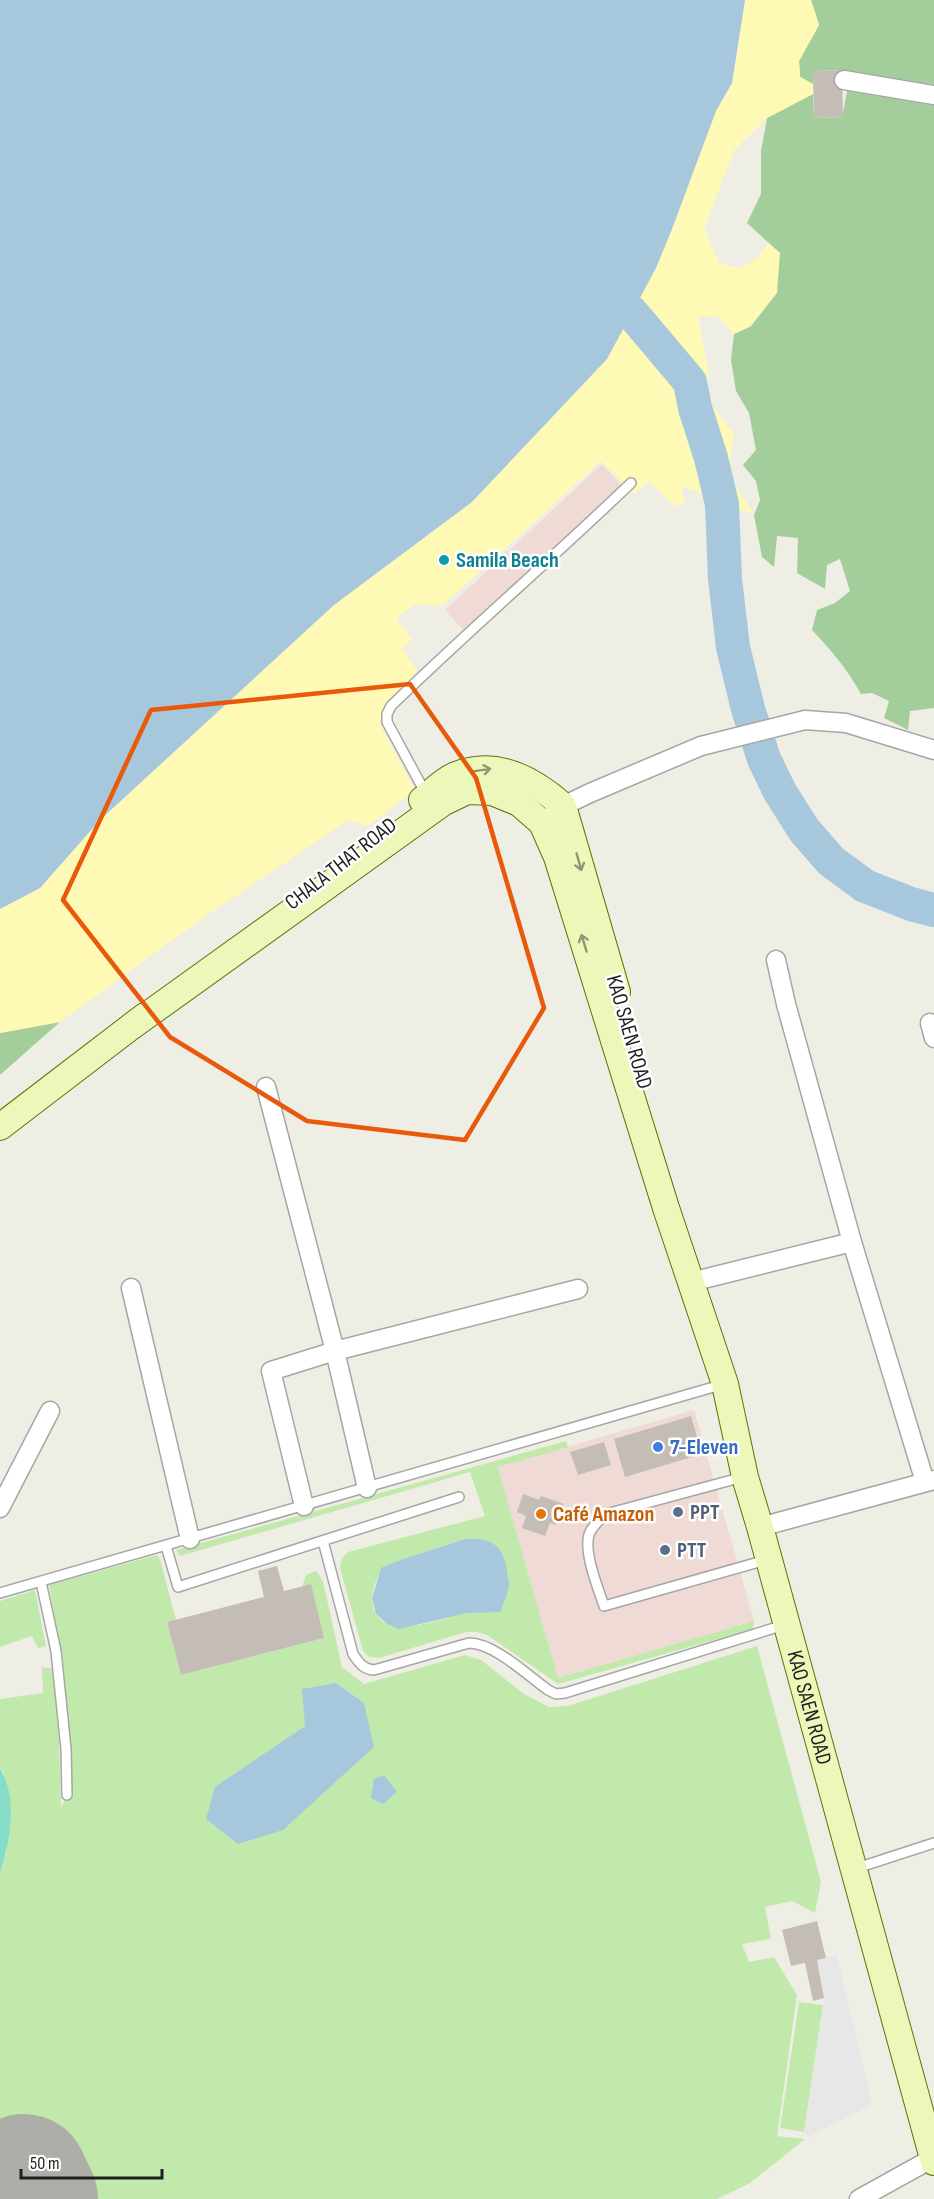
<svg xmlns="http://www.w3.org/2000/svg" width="934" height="2199" font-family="'Sofia Sans Condensed',sans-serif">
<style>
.commercial{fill:#f0dad5}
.grass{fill:#c1e9ac;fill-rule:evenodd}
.forest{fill:#a3ce9b}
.sand{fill:#fef9b5}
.pitch{fill:#85ddc7}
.parking{fill:#e7e7e7}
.water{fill:#a7c8dc}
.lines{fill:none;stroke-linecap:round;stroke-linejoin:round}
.river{stroke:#a7c8dc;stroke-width:34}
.runway{stroke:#aeaea9;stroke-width:128}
.building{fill:#c4bdb5}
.service-casing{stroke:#a6a6a6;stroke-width:12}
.minor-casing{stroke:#a6a6a6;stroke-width:21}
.secondary-casing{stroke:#597507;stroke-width:28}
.service{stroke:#fff;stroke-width:9}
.minor{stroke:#fff;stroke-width:18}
.secondary{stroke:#ecf8ba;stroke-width:26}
.oneway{stroke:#909674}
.marked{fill:none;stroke:#e8590c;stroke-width:4.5;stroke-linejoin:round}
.culture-dot{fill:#0f9aa8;stroke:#fff;stroke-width:2}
.shop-dot{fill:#3f7fe0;stroke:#fff;stroke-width:2}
.service-dot{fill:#5c6f8a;stroke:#fff;stroke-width:2}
.food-dot{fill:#e8710a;stroke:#fff;stroke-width:2}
.labels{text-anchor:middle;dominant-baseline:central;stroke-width:5;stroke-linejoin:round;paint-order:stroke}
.culture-label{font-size:22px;font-weight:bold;fill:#0d838f;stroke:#fff;text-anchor:start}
.street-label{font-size:22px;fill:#1f1f1f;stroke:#fff}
.shop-label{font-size:22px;font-weight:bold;fill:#366cbe;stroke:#fff;text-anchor:start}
.service-label{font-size:22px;font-weight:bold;fill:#4e5e75;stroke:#fff;text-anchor:start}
.food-label{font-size:22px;font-weight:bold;fill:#c56008;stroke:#fff;text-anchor:start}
</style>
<rect width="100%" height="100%" fill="#efeee5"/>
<path class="commercial" d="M602,464L622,486L465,632L445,610Z
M694,1410L754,1621L558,1678L498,1467Z"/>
<path class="grass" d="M566,1441L568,1447L498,1467L558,1678L754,1621L753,1629L558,1684L487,1635L477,1632H466L379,1658L369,1657L363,1651L340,1568L342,1558L348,1552L485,1516L470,1472L180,1556L176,1550ZM465,1539L500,1612C489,1612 478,1611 467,1613C441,1617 377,1648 372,1600C371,1591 378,1577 381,1569L400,1560Z
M157,1555L160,1559L176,1620L167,1622L181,1675L324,1638L302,1587L306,1575L316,1571L323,1581L342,1667L364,1684L465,1655L481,1660L524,1694L549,1707L568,1706L757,1646L821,1882L815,1913L792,1901L765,1907L771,1939L742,1944L749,1962L774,1957L797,1995L777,2136L805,2139L750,2183L717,2199H47L29,2161L0,2176V1873L7,1851L4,1774L0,1769V1699L43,1693L42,1667L53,1669L59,1741L61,1808L72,1782L61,1659L49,1585ZM306,1726L206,1819L267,1752Z
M35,1590L46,1646L38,1648L32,1636L0,1647V1601Z
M799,2002L823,2005L804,2132L780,2128Z"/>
<path class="forest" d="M811,0H934V84L842,70L813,71V84L800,77L799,61L819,25Z
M848,87L934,100V708L910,711L908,730L884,718L889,701L872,693L861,694C848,670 831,650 812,630L817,610L835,603L850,591L840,559L827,565L825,589L797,573L798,538L777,536L774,567L762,557L754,515L760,500L756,481L743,465L756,450L749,413L736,391L731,360L734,334L751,326L780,253L747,223L761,194V151L767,118L813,94L814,118L842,117Z
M60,1022L0,1075V1033Z"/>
<path class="sand" d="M745,0H811L819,25L799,61L800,77L813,84V94L767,118L734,150L704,229L720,264L740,268L758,258L768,243L780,253L777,293L751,326L734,334L717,316L698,317L708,369L707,399L734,434C731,451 728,466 734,482C738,493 748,503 754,515L682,486L684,503L675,506L649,482L634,494L601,461L443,605H414L396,618L412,640L402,648L417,671L382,713L381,726L415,790L368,826L349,820L200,920L60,1022L0,1033V909L40,888L101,819L334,605L472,502L631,312L656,268L672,229L716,111L732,83Z"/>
<path class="pitch" d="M0,1769C18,1796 10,1843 0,1873Z"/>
<path class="parking" d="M837,1955L872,2104L808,2137L804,2132L824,1998L817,1960Z"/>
<path class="water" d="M0,0H745L732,83L716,111L672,229L656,268L607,359L472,502L334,605L101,819L40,888L0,909Z
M465,1539C492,1538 503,1544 507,1571C507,1575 509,1581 509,1585C508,1594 503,1604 500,1612L467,1613L399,1629L387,1624L376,1614L372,1598L381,1568L400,1560Z
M336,1683L364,1703L374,1747L283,1830L238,1844L206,1819L215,1787L305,1726L302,1689Z
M384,1775L397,1792L383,1804L371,1798L374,1779Z"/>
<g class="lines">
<path class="river" d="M631,312L690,382L695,408L711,458L722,504L725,579L733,647L748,709L764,759L780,792L804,830L831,861L865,886L911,904L934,910"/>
<path class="runway" d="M0,2191L24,2178L34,2199"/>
</g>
<path class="building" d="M842,70L843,117L814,118L813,71Z
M691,1416L702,1454L625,1477L614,1439Z
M604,1442L611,1465L578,1475L570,1452Z
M523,1494L539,1500L541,1496L564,1504L556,1525L550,1523L545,1536L522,1528L526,1516L517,1512Z
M277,1566L284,1591L311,1584L324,1638L181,1675L167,1622L264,1597L258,1571Z
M817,1921L826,1958L817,1960L824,1998L813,2001L805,1963L791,1966L782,1930Z"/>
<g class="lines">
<g class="service-casing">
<path id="service" d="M426,794L387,722V714L391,706C469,630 552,559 631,483
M743,1477L606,1514C600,1519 594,1525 590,1532C582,1549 598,1588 604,1606L766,1560
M323,1541L353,1654C359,1663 363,1669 374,1670L469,1643C494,1643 527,1675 548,1690L556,1694L565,1693L784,1625
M166,1546L178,1587L459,1497
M41,1582L56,1651L66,1749L67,1795
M0,1593L724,1384
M857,1868L934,1843"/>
</g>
<g class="minor-casing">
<path id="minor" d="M844,80L934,95
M542,823L563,806L590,793L701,746L805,720L846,723L934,750
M776,960L786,1004L852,1242L925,1482
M930,1023L934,1038
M266,1087L335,1351L367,1488
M691,1282L852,1242
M131,1288L190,1539
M304,1506L271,1371L335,1351L578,1289
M0,1508L50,1411
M760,1527L934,1480
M859,2199L933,2158"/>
</g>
<g class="secondary-casing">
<g id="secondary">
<path d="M422,800C432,792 445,779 456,775C497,759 533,779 563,806L617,992"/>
<path id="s1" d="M132,1026L444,802L467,791L492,792L519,803L542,823L557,857L666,1208L725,1384L745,1477L760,1527L934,2162"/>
<path d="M0,1127L145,1016"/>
</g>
</g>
<use href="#service" class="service"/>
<use href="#minor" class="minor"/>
<use href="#secondary" class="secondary"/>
</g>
<defs><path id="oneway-shaft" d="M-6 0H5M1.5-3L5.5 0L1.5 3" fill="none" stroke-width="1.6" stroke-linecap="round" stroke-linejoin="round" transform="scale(1.5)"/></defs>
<g class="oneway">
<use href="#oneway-shaft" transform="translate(482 770) rotate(-9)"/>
<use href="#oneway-shaft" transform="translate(579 862) rotate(74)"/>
<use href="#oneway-shaft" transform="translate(584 943) rotate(-107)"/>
</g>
<path class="marked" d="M410,684L476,778L544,1008L465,1140L307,1121L170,1037L63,900L151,710Z"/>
<circle class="culture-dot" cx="444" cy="560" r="6"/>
<circle class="shop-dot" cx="658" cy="1447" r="6"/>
<g class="service-dot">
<circle cx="678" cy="1512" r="6"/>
<circle cx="665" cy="1550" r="6"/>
</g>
<circle class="food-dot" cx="541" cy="1514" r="6"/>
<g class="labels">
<g class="culture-label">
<text x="456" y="560">Samila Beach</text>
</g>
<g class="street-label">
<text transform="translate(341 864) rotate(-38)">CHALA THAT ROAD</text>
<text transform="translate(629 1032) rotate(74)">KAO SAEN ROAD</text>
<text stroke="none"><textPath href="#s1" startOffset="1419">KAO SAEN ROAD</textPath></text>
</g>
<g class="shop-label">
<text x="670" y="1447">7-Eleven</text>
</g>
<g class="service-label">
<text x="690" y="1512">PPT</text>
<text x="677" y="1550">PTT</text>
</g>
<g class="food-label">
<text x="553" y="1514">Café Amazon</text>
</g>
</g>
<path d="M21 2169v9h141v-9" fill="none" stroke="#1f1f1f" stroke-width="3"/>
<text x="30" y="2169" font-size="18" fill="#1f1f1f" stroke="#ffffff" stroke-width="4.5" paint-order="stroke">50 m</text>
</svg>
